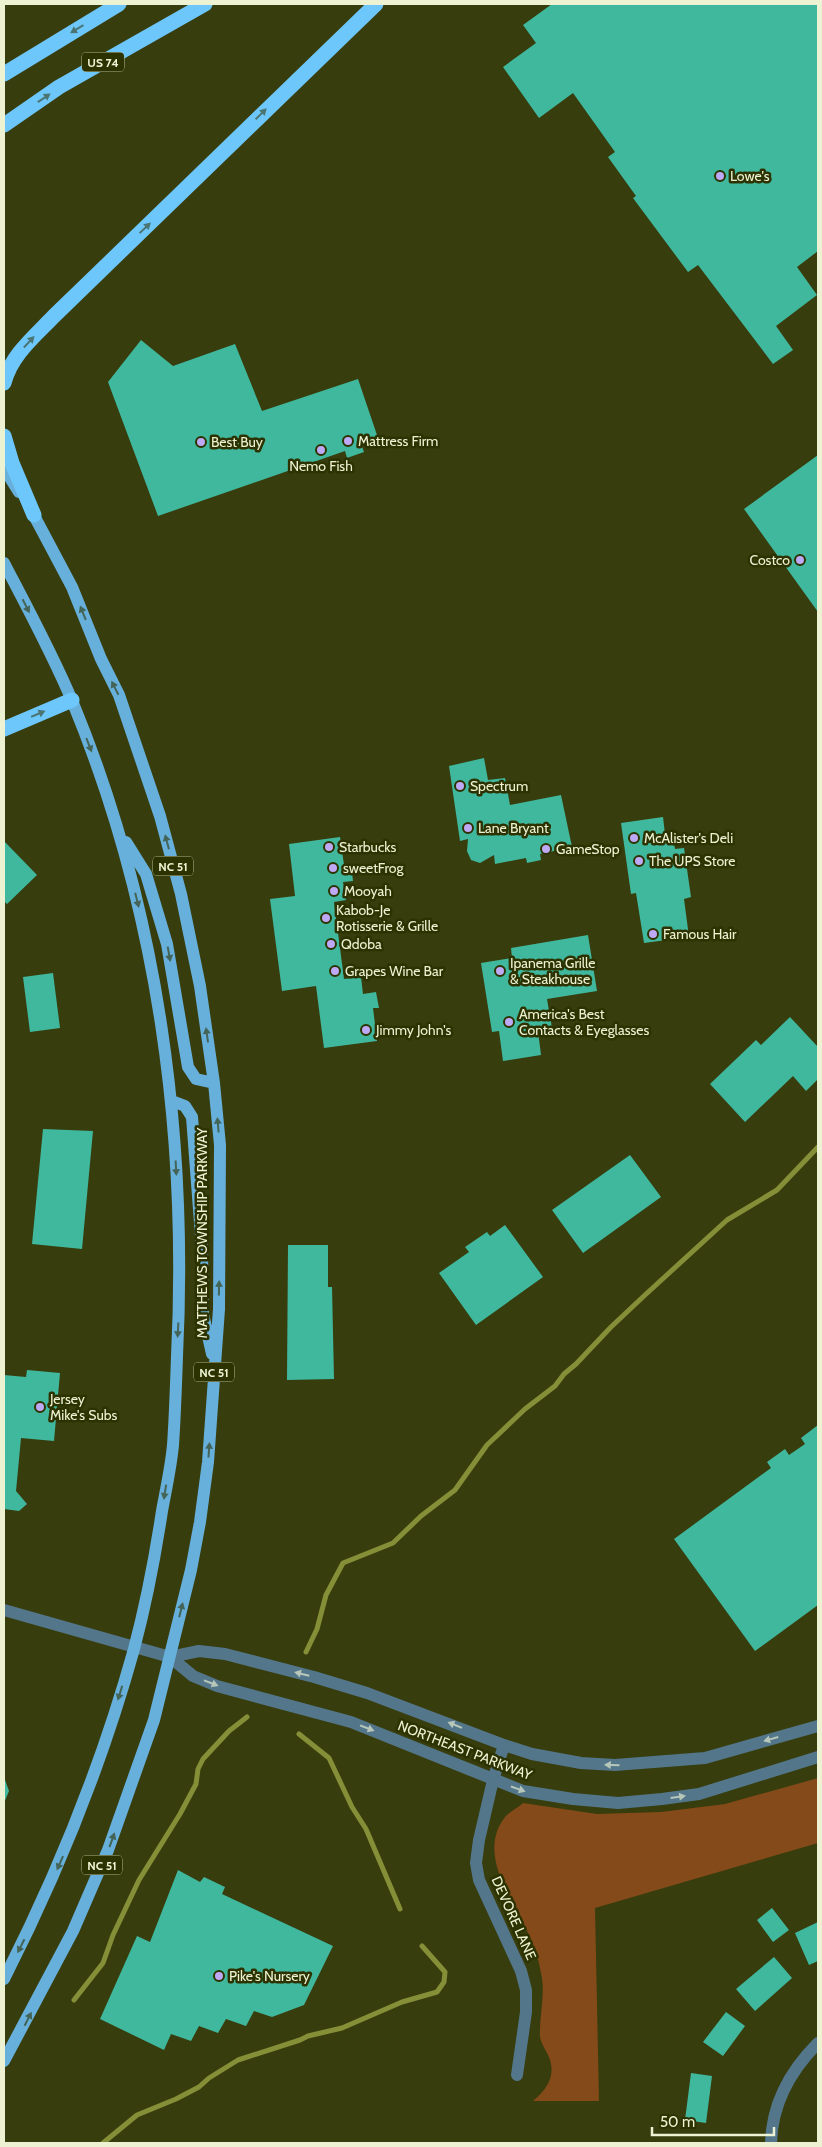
<svg xmlns="http://www.w3.org/2000/svg" width="822" height="2147" font-family="Cabin,sans-serif">
<style>
.green{fill:#854a19}
.lines{fill:none;stroke-linecap:round;stroke-linejoin:round}
.stream{stroke:#848f37;stroke-width:5}
.building{fill:#40b89e}
.minor{stroke:#53768a;stroke-width:12}
.major{stroke:#67b0db;stroke-width:12}
.highway{stroke:#6ec7fb;stroke-width:15}
.oneway{fill:#4a7572}
.oneway2{fill:#446458}
.oneway3{fill:#b6c7b9}
.poi-dot{fill:#bda9f5;stroke:#2d3201;stroke-width:2}
.labels{text-anchor:middle;dominant-baseline:central;stroke-width:5;stroke-linejoin:round;paint-order:stroke}
.shield{fill:#2d3201;stroke:#b3b893;stroke-width:1}
.shield-label{font-size:12px;font-weight:bold;fill:#ecf2d2}
.poi-label{font-size:14px;fill:#ecf2d2;stroke:#2d3201;text-anchor:start}
.street-label{font-size:14px;fill:#ecf2d2;stroke:#2d3201}
</style>
<rect width="100%" height="100%" fill="#373d0d"/>
<path class="green" d="M818,1778V1843L595,1908L599,2101H533C548,2088 557,2074 548,2055C545,2049 541,2043 540,2037C539,2016 546,1994 541,1973C539,1963 537,1953 533,1944C519,1907 474,1857 505,1817C509,1812 518,1808 523,1803L597,1814L661,1812L725,1804Z"/>
<g class="lines">
<path class="stream" d="M306,1652L317,1629L326,1595L343,1563L393,1543L421,1516L455,1490L487,1445L525,1409L555,1386L564,1374L576,1364L611,1327L645,1295L727,1220L777,1190L818,1147
M299,1734L329,1758L352,1807L366,1829L400,1909
M74,2000L103,1963L113,1935L139,1880L180,1814L196,1784L198,1769L203,1759L229,1731L247,1717
M103,2143L137,2115L176,2099L199,2087L209,2078L238,2060L300,2040L308,2036L342,2028L402,2002L437,1992L444,1982L445,1972L422,1946"/>
</g>
<path class="building" d="M552,4H816L818,7V251L797,267L817,295L776,326L793,350L773,364L698,265L688,272L633,198L636,196L608,157L615,152L573,93L539,118L503,67L536,43L523,25Z
M141,340L173,366L235,344L262,411L358,379L378,438L361,444L364,452L347,458L345,451L158,516L108,382Z
M818,455V612L744,509Z
M484,758L488,780L505,778L510,805L561,795L572,847L540,854L541,860L527,863L526,858L495,864L494,855L480,863L471,860L467,851L468,839L460,841L449,766Z
M663,817L665,834L672,833L675,849L684,848L691,897L684,899L689,937L644,943L636,893L631,894L621,823Z
M340,837L344,865L351,864L353,881L343,882L346,900L334,902L344,979L361,977L363,994L376,992L379,1008H373L377,1041L324,1048L316,986L282,991L270,899L295,896L289,844Z
M4,841L37,875L7,904L4,901Z
M588,935L597,991L547,999L552,1028L538,1031L541,1055L503,1061L499,1031L492,1032L481,963L512,958L511,948Z
M53,973L60,1028L30,1032L23,977Z
M790,1017L818,1047V1079L806,1091L793,1076L745,1122L710,1084L756,1040L761,1045Z
M43,1129L93,1131L82,1249L32,1244Z
M630,1155L661,1197L583,1253L552,1210Z
M505,1225L543,1277L476,1325L439,1273L469,1252L465,1247L487,1232L490,1236Z
M288,1245H328V1287H332L334,1379L287,1380Z
M27,1370L60,1373L54,1441L21,1438L16,1491L27,1504L19,1511L4,1509V1375L26,1377Z
M818,1425V1605L755,1651L674,1539L771,1468L767,1462L785,1449L789,1455L805,1444L801,1438Z
M4,1777L9,1791L4,1803Z
M178,1870L200,1882L204,1877L225,1887L222,1894L333,1946L304,2005L272,2017L254,2011L246,2026L226,2019L218,2033L199,2026L191,2041L171,2034L164,2050L100,2019L137,1936L150,1942Z
M772,1908L789,1930L773,1942L757,1920Z
M818,1922V1961L809,1965L795,1933Z
M774,1957L792,1978L755,2011L736,1989Z
M726,2012L745,2026L723,2056L703,2042Z
M691,2073L712,2076L706,2123L685,2120Z"/>
<g class="lines">
<path class="minor" d="M4,1610L170,1657L193,1676L217,1686L351,1722L523,1791L573,1799L618,1803L662,1799L699,1794L818,1757
M170,1657L199,1651L225,1654L314,1677L367,1693L504,1745L532,1754L581,1763L615,1765L705,1758L818,1726
M504,1745L493,1780L479,1840L476,1863L479,1880L521,1971L526,1990V2012L517,2075
M771,2143C772,2103 790,2071 818,2043"/>
<path class="major" d="M4,468L19,492
M4,563C28,609 53,655 73,703C158,909 188,1135 177,1356C176,1386 175,1416 173,1445C171,1467 166,1489 162,1511C155,1557 146,1604 134,1649C102,1764 58,1873 4,1979
M126,842L146,874L167,944L188,1067L196,1079L214,1083
M172,1101L185,1106L192,1117L202,1249L203,1314L212,1354
M4,2061L73,1931L108,1850L154,1720L191,1570L200,1522L208,1462L219,1309L220,1145L214,1083L200,986L181,894L160,816L119,695L101,659L72,587L30,508"/>
<path class="highway" d="M4,74L119,4
M4,125L59,87L205,4
M4,383C11,355 35,336 54,316L376,4
M4,436L12,463L34,515
M4,729L72,700"/>
</g>
<defs><path id="oneway-solid" d="M-6-.8H1V-3.2L6.5 0L1 3.2V.8H-6Z" transform="scale(1.25)"/></defs>
<g class="oneway">
<use href="#oneway-solid" transform="translate(77 29) rotate(149)"/>
<use href="#oneway-solid" transform="translate(44 98) rotate(-34)"/>
<use href="#oneway-solid" transform="translate(261 114) rotate(-44)"/>
<use href="#oneway-solid" transform="translate(145 228) rotate(-43)"/>
<use href="#oneway-solid" transform="translate(29 342) rotate(-47)"/>
<use href="#oneway-solid" transform="translate(38 714) rotate(-23)"/>
</g>
<g class="oneway2">
<use href="#oneway-solid" transform="translate(26 606) rotate(63)"/>
<use href="#oneway-solid" transform="translate(83 613) rotate(-112)"/>
<use href="#oneway-solid" transform="translate(115 688) rotate(-117)"/>
<use href="#oneway-solid" transform="translate(89 745) rotate(69)"/>
<use href="#oneway-solid" transform="translate(167 842) rotate(-105)"/>
<use href="#oneway-solid" transform="translate(137 900) rotate(76)"/>
<use href="#oneway-solid" transform="translate(169 954) rotate(80)"/>
<use href="#oneway-solid" transform="translate(207 1035) rotate(-98)"/>
<use href="#oneway-solid" transform="translate(218 1125) rotate(-95)"/>
<use href="#oneway-solid" transform="translate(176 1168) rotate(87)"/>
<use href="#oneway-solid" transform="translate(219 1288) rotate(-89)"/>
<use href="#oneway-solid" transform="translate(178 1330) rotate(93)"/>
<use href="#oneway-solid" transform="translate(209 1450) rotate(-86)"/>
<use href="#oneway-solid" transform="translate(165 1492) rotate(99)"/>
<use href="#oneway-solid" transform="translate(181 1610) rotate(-76)"/>
<use href="#oneway-solid" transform="translate(120 1693) rotate(107)"/>
<use href="#oneway-solid" transform="translate(112 1840) rotate(-70)"/>
<use href="#oneway-solid" transform="translate(60 1863) rotate(114)"/>
<use href="#oneway-solid" transform="translate(21 1946) rotate(117)"/>
<use href="#oneway-solid" transform="translate(28 2019) rotate(-63)"/>
</g>
<g class="oneway3">
<use href="#oneway-solid" transform="translate(302 1674) rotate(-166)"/>
<use href="#oneway-solid" transform="translate(211 1683) rotate(21)"/>
<use href="#oneway-solid" transform="translate(455 1725) rotate(-158)"/>
<use href="#oneway-solid" transform="translate(367 1728) rotate(21)"/>
<use href="#oneway-solid" transform="translate(771 1739) rotate(164)"/>
<use href="#oneway-solid" transform="translate(612 1765) rotate(-178)"/>
<use href="#oneway-solid" transform="translate(518 1789) rotate(19)"/>
<use href="#oneway-solid" transform="translate(678 1797) rotate(-8)"/>
</g>
<g class="poi-dot">
<circle cx="720" cy="176" r="5"/>
<circle cx="348" cy="441" r="5"/>
<circle cx="201" cy="442" r="5"/>
<circle cx="321" cy="450" r="5"/>
<circle cx="800" cy="560" r="5"/>
<circle cx="460" cy="786" r="5"/>
<circle cx="468" cy="828" r="5"/>
<circle cx="634" cy="838" r="5"/>
<circle cx="329" cy="847" r="5"/>
<circle cx="546" cy="849" r="5"/>
<circle cx="639" cy="861" r="5"/>
<circle cx="333" cy="868" r="5"/>
<circle cx="334" cy="891" r="5"/>
<circle cx="326" cy="918" r="5"/>
<circle cx="653" cy="934" r="5"/>
<circle cx="331" cy="944" r="5"/>
<circle cx="335" cy="971" r="5"/>
<circle cx="500" cy="971" r="5"/>
<circle cx="509" cy="1022" r="5"/>
<circle cx="366" cy="1030" r="5"/>
<circle cx="40" cy="1407" r="5"/>
<circle cx="219" cy="1976" r="5"/>
</g>
<g class="labels">
<g class="shield">
<rect x="82" y="52.5" width="42" height="19" rx="4"/>
<rect x="153" y="856.5" width="40" height="19" rx="4"/>
<rect x="194" y="1362.5" width="40" height="19" rx="4"/>
<rect x="82" y="1855.5" width="40" height="19" rx="4"/>
</g>
<g class="shield-label">
<text x="103" y="62">US 74</text>
<text x="173" y="866">NC 51</text>
<text x="214" y="1372">NC 51</text>
<text x="102" y="1865">NC 51</text>
</g>
<g class="poi-label">
<text x="730" y="176">Lowe's</text>
<text x="358" y="441">Mattress Firm</text>
<text x="211" y="442">Best Buy</text>
<text x="321" y="466" text-anchor="middle">Nemo Fish</text>
<text x="790" y="560" text-anchor="end">Costco</text>
<text x="470" y="786">Spectrum</text>
<text x="478" y="828">Lane Bryant</text>
<text x="644" y="838">McAlister's Deli</text>
<text x="339" y="847">Starbucks</text>
<text x="556" y="849">GameStop</text>
<text x="649" y="861">The UPS Store</text>
<text x="343" y="868">sweetFrog</text>
<text x="344" y="891">Mooyah</text>
<text x="336" y="910">Kabob-Je<tspan x="336" dy="16">Rotisserie &amp; Grille</tspan></text>
<text x="663" y="934">Famous Hair</text>
<text x="341" y="944">Qdoba</text>
<text x="510" y="963">Ipanema Grille<tspan x="510" dy="16">&amp; Steakhouse</tspan></text>
<text x="345" y="971">Grapes Wine Bar</text>
<text x="519" y="1014">America's Best<tspan x="519" dy="16">Contacts &amp; Eyeglasses</tspan></text>
<text x="376" y="1030">Jimmy John's</text>
<text x="50" y="1399">Jersey<tspan x="50" dy="16">Mike's Subs</tspan></text>
<text x="229" y="1976">Pike's Nursery</text>
</g>
<g class="street-label">
<text transform="translate(202 1233) rotate(-90)">MATTHEWS TOWNSHIP PARKWAY</text>
<text transform="translate(465 1750) rotate(21)">NORTHEAST PARKWAY</text>
<text transform="translate(514 1918) rotate(66)">DEVORE LANE</text>
</g>
</g>
<rect width="822" height="2147" fill="none" stroke="#ecf2d2" stroke-width="10"/>
<path d="M652 2127v8h122v-8" fill="none" stroke="#ecf2d2" stroke-width="2.5"/>
<text x="660" y="2127" font-size="15" fill="#ecf2d2" stroke="#2d3201" stroke-width="4" paint-order="stroke">50 m</text>
</svg>
